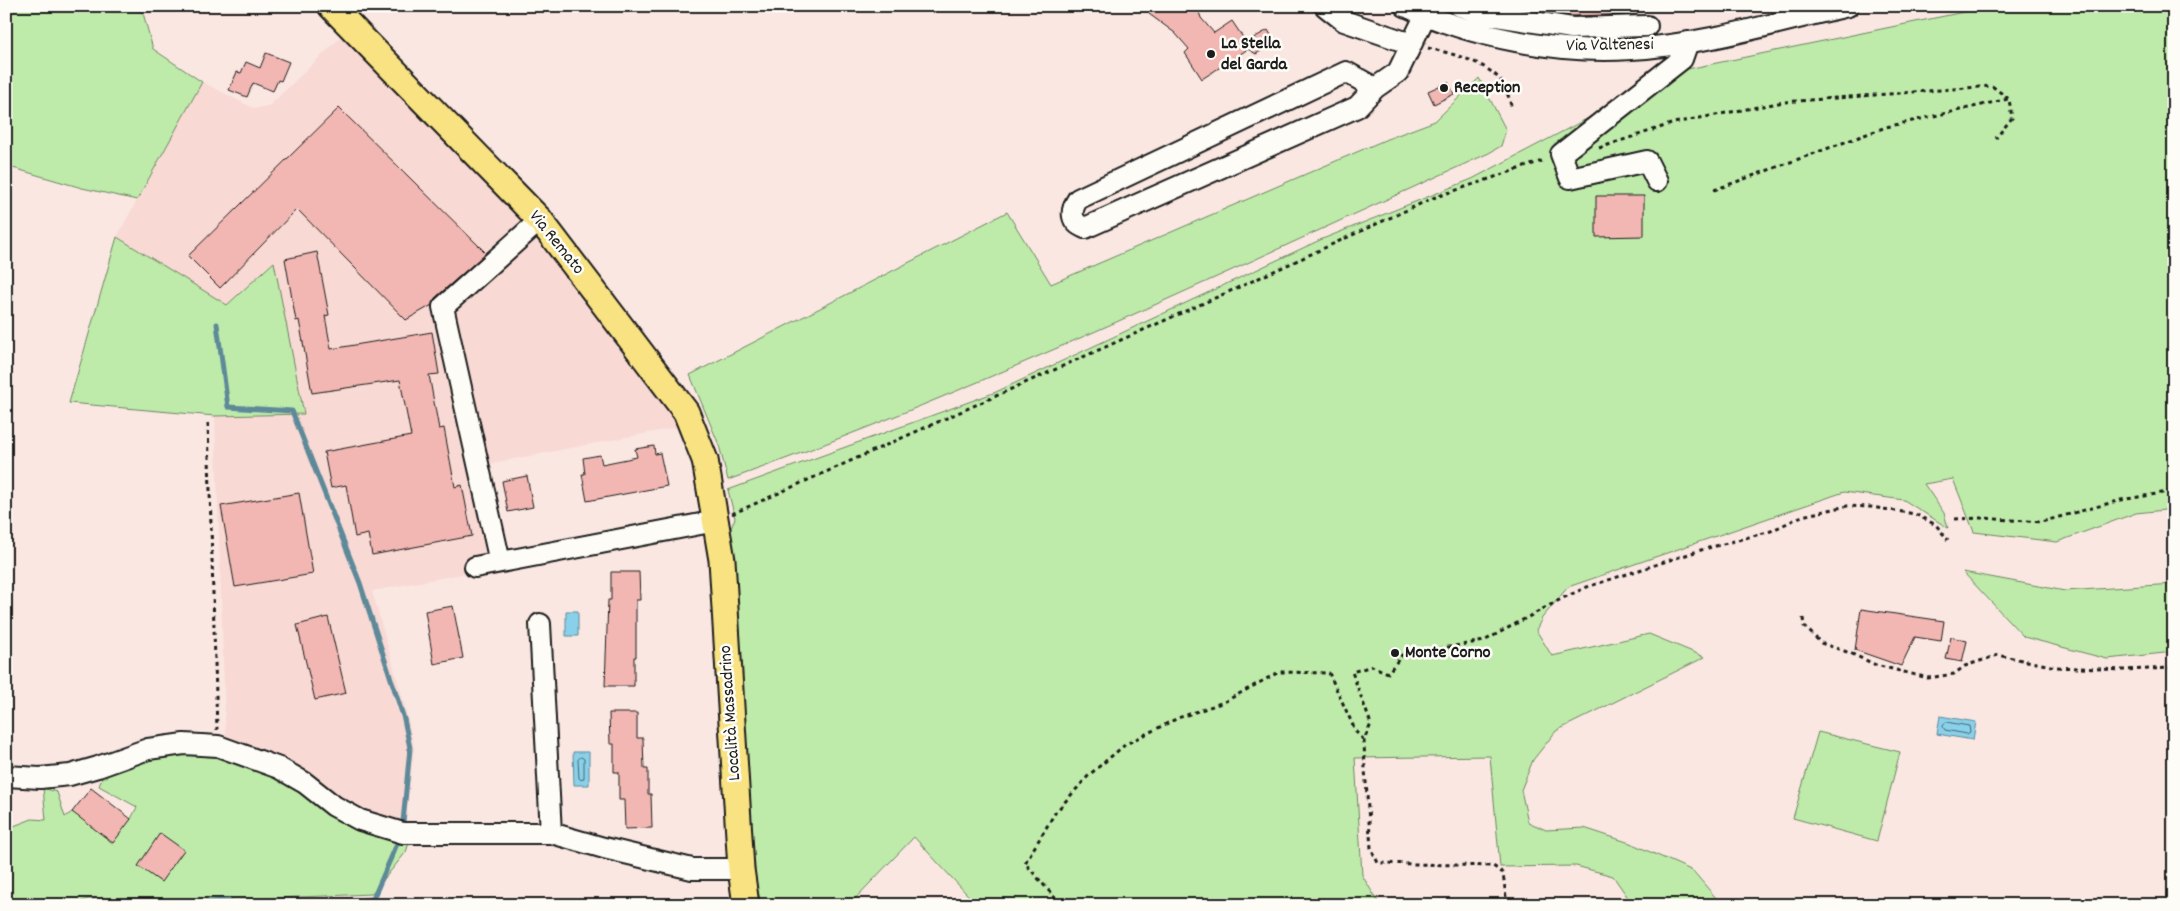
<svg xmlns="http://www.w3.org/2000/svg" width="2180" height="911" font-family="Dekko,sans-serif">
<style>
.built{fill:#f8d9d4}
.green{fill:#beeba9;stroke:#6d8462}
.water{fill:#89d1ea;stroke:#5d8998}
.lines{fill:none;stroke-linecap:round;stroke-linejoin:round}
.shore{stroke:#48646e;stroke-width:1}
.stream{stroke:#5d8998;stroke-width:5}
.building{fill:#f2b7b2;stroke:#1c1c1c}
.minor-casing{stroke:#1c1c1c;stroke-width:24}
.major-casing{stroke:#1c1c1c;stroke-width:29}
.path{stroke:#1c1c1c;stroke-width:3;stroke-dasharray:4 4;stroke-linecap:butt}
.minor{stroke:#fdfcf7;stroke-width:20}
.major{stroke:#f8e281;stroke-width:25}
.poi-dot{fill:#1c1c1c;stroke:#fdfcf7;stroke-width:2}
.labels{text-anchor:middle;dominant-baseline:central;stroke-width:5;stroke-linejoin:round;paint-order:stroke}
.poi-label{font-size:18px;font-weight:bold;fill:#1c1c1c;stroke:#fdfcf7;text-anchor:start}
.street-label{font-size:18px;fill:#1c1c1c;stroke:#fdfcf7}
</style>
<rect width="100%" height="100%" fill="#fae7e2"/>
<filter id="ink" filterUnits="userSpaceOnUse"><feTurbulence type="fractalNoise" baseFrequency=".02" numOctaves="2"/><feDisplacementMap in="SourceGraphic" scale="10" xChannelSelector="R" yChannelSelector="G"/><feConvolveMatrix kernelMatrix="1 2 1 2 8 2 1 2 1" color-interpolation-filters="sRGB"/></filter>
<g filter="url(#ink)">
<path class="built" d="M344,34L538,233L652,385L679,427L483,465L509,565L372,591L406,710L414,748L405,829L377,821L226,746L215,416L304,414L273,263L227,306L117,237L202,82L255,109L270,105Z"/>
<path class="green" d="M6,6H125L143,13L153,49L202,82L137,200L82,188L6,166Z
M1993,6H2174V509L2136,513L2057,542L1974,532L1953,479L1924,484L1944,513L1948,528L1904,500L1844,492L1568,587L1542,618L1536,630L1552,656L1649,634L1705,657L1556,731L1533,760L1521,790L1528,822L1546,830L1584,828L1630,843L1693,871L1722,905H1633L1613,876L1576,866L1500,867L1490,756L1355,758L1362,875L1380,905H977L914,837L849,905H761L758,891L748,871L730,531L735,518L728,490L996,392L1320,240L1472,179L1678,71Z
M1479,78L1506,130L1501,146L1489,153C1238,266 988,387 728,480L719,445L690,375L1007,212L1051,284L1387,139L1435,121Z
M117,237L227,305L274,262L304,414L215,416L69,403Z
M1963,572L2065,591L2174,584V652L2107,659L2024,637Z
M1818,732L1900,752L1877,841L1793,818Z
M215,754L233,755L409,843L406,852L372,894L252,899L193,905H130L89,899L70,905H6V829L32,819L46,820L43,788L57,792L65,817L72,812L131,819L137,807L99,786L104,773L132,762L177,755Z"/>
<path class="water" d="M566,611H578V636H566Z
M1940,716L1976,722L1973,740L1937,734Z
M573,752H589V785H574Z"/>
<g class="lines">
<path class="shore" d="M1946,722L1969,726L1970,732L1967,734L1945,730L1943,727Z
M581,757L584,759V778L581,780L579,778L578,760Z"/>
<path class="stream" d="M217,324L228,407L292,411L360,583L404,719L410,748L403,822
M169,905L223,901L256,905
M321,905L373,899L397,844"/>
</g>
<path class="building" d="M1155,6H1197L1201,18L1214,33L1232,21L1246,42L1268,30L1275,42L1256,54L1248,49L1202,79L1185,53L1189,49L1175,33L1149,14Z
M1557,6H1636L1637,14L1573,16L1557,14Z
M266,53L289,62L281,81L278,80L273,91L253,83L247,97L229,90L237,72L241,73L246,62L260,68Z
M1448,82L1454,94L1434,104L1428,91Z
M339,108L486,253L435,298L432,305L406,320L297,209L220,288L188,256Z
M1596,196H1644V236L1596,237Z
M317,252L329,315L325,316L331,349L432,332L439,374L429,375L439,429L444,428L455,487L462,485L472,536L372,555L368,534L355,537L346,485L331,488L324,452L411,436L400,380L312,393L299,320L296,321L285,259Z
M654,446L655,454L660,453L667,486L587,501L582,474H585L583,458L600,455L602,464L637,457L635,449Z
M527,476L533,507L508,512L502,481Z
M299,493L313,574L235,587L221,506Z
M611,572H639L640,600H636V657H634V686H605L608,600H611Z
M453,606L463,658L434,664L425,611Z
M1861,609L1944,621L1941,641L1915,637L1901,666L1855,650Z
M328,617L346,693L315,700L297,625Z
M1951,637L1967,641L1962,662L1946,659Z
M609,713H637V738H643L644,769H648V794H651L652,828L625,829L624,800H619V772H614V744H610Z
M91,788L131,819L113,843L72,812Z
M160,833L184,850L161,882L138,866Z"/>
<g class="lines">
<g class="minor-casing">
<path id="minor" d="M1325,6L1344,21L1411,44
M1405,6C1471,37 1558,54 1631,49C1703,45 1778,22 1848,6
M1460,6L1484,14L1572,28L1647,26
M1375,88L1346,72L1078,199C1070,211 1070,222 1085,228L1357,107L1375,88L1398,72L1425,16
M1657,181L1647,161L1570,178L1561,154L1682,59L1688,42
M500,562L443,307L540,220
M475,567L716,521
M540,624L551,833
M6,776L40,778L70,775L98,767L148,749L184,744L218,746L279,768L305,783L334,806L360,820L403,833H551L604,848L692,869H741"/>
</g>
<g class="major-casing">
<path id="major" d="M331,6L540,220L686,412L705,460L722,560L741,869L746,905"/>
</g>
<path class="path" d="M1428,48C1453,54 1485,61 1502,82C1507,88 1509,100 1512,108
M1599,148L1674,123L1784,102L1992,86L2009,99L2012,118L1996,138
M1714,190L1886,127L2008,99
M208,423L217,730
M732,514L1235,289L1433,198L1545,160
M1955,519L1982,518L2041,522L2121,500L2174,491
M1803,618L1804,626L1821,643L1850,653L1876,665L1928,678L1954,674L1965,666L1998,655L2056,667L2123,670L2174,668
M1061,905L1025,863L1055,813L1089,775L1126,744L1178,718L1224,702L1279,672L1329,673L1356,732L1364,740
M1507,905L1503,873L1493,866L1378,863L1371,848L1365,769L1364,740L1371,724L1352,672L1372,666L1388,673L1402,655L1484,641L1563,598L1587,587L1701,550L1771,531L1802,516L1847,506L1871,507L1915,514L1936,525L1948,540"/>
<use href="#minor" class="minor"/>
<use href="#major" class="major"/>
</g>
</g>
<g class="poi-dot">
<circle cx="1211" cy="54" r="5"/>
<circle cx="1444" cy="88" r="5"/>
<circle cx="1395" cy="653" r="5"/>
</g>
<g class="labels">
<g class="poi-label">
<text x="1221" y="44">La Stella<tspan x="1221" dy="21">del Garda</tspan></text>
<text x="1454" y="88">Reception</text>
<text x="1405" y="653">Monte Corno</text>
</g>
<g class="street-label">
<text transform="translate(1610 46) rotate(-1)">Via Valtenesi</text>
<text transform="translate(556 243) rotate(51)">Via Remato</text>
<text transform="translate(731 713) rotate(-94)">Località Massadrino</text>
</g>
</g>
<rect width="2180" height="911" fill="none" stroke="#fdfcf7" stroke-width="25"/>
<rect x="12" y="12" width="2155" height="886" fill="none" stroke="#1c1c1c" stroke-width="2" filter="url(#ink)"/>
</svg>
